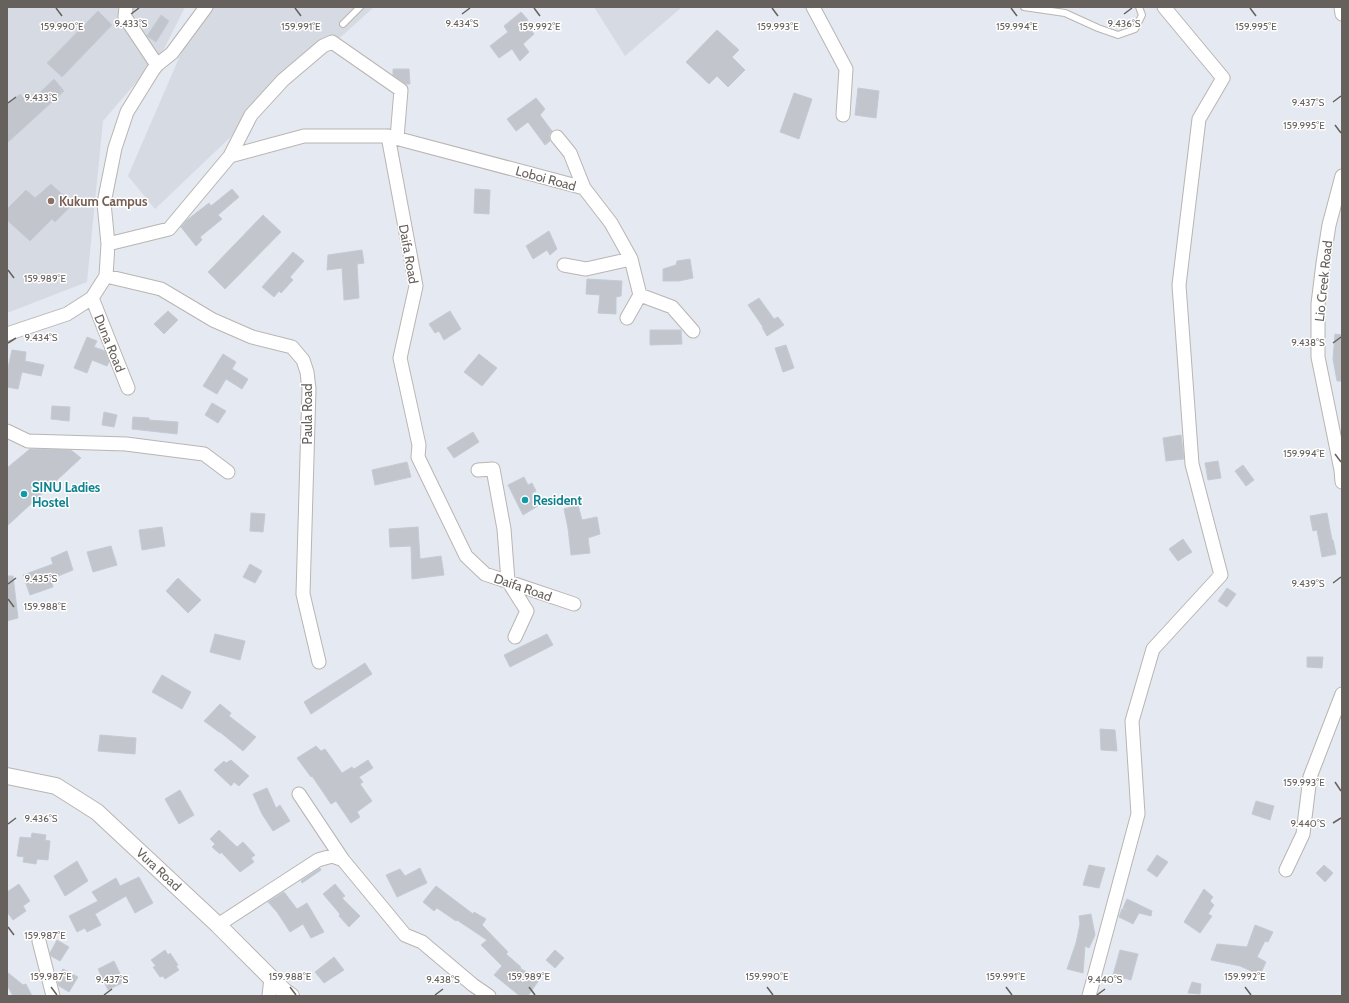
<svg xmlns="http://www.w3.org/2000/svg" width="1349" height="1003" font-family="Cabin,sans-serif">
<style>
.education{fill:#d6dae3}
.building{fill:#c2c5cc;stroke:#c3cbd6}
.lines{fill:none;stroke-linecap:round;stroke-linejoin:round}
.service-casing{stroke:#b9b5b1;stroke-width:8}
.minor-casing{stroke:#b9b5b1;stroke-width:15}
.tertiary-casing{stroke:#b9b5b1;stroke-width:18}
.service{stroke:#fff;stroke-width:6}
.minor{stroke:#fff;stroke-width:13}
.tertiary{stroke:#fff;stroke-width:16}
.ticks{fill:none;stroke:#67615d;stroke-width:1.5}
.education-dot{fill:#8d6e63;stroke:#fff;stroke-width:1.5}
.culture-dot{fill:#0f9aa8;stroke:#fff;stroke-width:1.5}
.labels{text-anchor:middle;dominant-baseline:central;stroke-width:3;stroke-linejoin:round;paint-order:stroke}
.street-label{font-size:13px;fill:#67615d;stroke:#fff}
.education-label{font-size:13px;font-weight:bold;fill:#785e54;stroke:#fff;text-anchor:start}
.culture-label{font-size:13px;font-weight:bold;fill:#0d838f;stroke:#fff;text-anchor:start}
.ticks-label{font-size:10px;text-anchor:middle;fill:#67615d;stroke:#fff;stroke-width:3;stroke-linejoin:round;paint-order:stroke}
</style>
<rect width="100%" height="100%" fill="#e5e9f1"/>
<path class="education" d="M7,7H185L163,51L103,121L87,282L7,313Z
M201,7H374L238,130L155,209L128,176Z
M594,7H682L625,56Z"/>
<path class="building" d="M98,11L112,25L62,77L47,63Z
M521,12L528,20L525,22L534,34L523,44L529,52L520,61L512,49L499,58L490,46L508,32L504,26Z
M161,15L169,21L156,42L147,36Z
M717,30L739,50L732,57L745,70L728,87L717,76L709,84L686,62Z
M393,69H409L410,84H406L393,75Z
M54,79L64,91L7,143V105L20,94L29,103Z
M858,88L879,91L876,118L855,115Z
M794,93L812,99L799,139L780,132Z
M536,98L545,109L540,115L552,131L549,135L550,141L545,145L528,122L516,131L507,119Z
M51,184L66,198L71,206L55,222L52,219L30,241L7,220V209L26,190L35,198Z
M232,189L239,197L218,215L222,219L200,237L202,240L196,246L181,227L187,220L209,203L211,206Z
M475,189L490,190L489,214L474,213Z
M263,215L281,232L225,289L208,272Z
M549,231L557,249L550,255L547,250L533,259L526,246Z
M362,250L364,263L357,264L359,298L344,300L342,268L327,270L328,255Z
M293,252L304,261L290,277L293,280L281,293L279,291L274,297L262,287Z
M690,259L693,278L679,281H663V269L676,265L677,261Z
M587,279L622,281L621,296L616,297V314L598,313L600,295L586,294Z
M759,298L774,319L778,317L784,325L767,336L762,327H763L748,305Z
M168,311L178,320L164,334L154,324Z
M450,311L461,329L444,340L439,331L435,333L429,324Z
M650,330H681L682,344L650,345Z
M1335,334L1342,335V381H1337L1333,359Z
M87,337L97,341L94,347L105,351L109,362L107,366L92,360L87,373L74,368Z
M786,345L794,368L783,372L775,348Z
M12,350L26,352L25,361L44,365L41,376L22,372L18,389L7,387V372Z
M223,354L236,362L232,369L248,379L242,389L226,379L217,394L203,386Z
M479,354L497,368L482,386L464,372Z
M212,403L226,411L218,423L205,415Z
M52,406L70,407L69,421L51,419Z
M104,412L117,415L114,427L102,425Z
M133,417L149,418V420L178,422L177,434L132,429Z
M473,432L479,442L454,458L447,448Z
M1181,435L1184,459L1166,461L1163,438Z
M30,449L71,450L81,458L7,526V468Z
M1218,461L1221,478L1208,480L1205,463Z
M407,462L411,477L375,485L372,470Z
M1243,465L1254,480L1246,486L1235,471Z
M524,477L528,485L532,483L536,491L532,493L538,506L523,515L508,485Z
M578,505L582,520L597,517L600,534L588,538L590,553L571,555L568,528L564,509Z
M251,513L265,514L263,532L250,531Z
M1327,513L1332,540H1333L1336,554L1322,557L1317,530L1313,531L1310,516Z
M162,527L165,546L142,550L139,530Z
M418,527L420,559L441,556L444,575L412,579L411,546L390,547L389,529Z
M1183,539L1192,552L1178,561L1169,549Z
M111,546L117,565L93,572L87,552Z
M67,551L73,570L51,579L53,587L30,595L23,575L53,564L51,558Z
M250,564L262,571L255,583L243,577Z
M7,576H13L18,618L7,621Z
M178,578L201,600L188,613L166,591Z
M1227,588L1236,594L1227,607L1218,601Z
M215,634L245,641L240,660L210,652Z
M547,634L553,645L510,667L504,655Z
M1307,657H1323L1322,668L1307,667Z
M365,663L372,674L311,714L304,702Z
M162,675L191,692L182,709L152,692Z
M220,704L231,713L229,716L256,737L243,751L220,732H219L204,721Z
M1100,729L1115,730L1117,751L1101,750Z
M100,735L136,738L135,754L98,751Z
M316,746L321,751L325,749L342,773L352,767L354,769L368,760L373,768L359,777L363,782L360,784L372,801L357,812L360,817L351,823L336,801L331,804L312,776L311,777L297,758Z
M231,760L249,776L239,786L234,782L231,786L214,770L224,761L226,763Z
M267,788L276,808L280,805L290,821L273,831L262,814L253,794Z
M180,790L194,815L179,824L165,799Z
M1256,801L1274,806L1270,820L1252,814Z
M219,830L237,847L243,842L255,855L251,858L254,862L240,872L221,852L220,854L212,847L215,844L210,839Z
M32,833L46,835L45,840L50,841L48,860L37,859L36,864L23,862L24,857L17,856L20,837L31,838Z
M1157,855L1168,862L1157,877L1147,870Z
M77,861L88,881L65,896L54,876Z
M1089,865L1105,868L1099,888L1083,885Z
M1324,865L1333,873L1325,882L1316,873Z
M320,868L321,870L302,883L301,881Z
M420,868L427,883L397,897L386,875L400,869L405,876Z
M139,877L153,903L135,913L126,896L95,914L101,925L87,932L85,928L77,932L69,916L98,901L92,892L116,878L120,886Z
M19,884L30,901L23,906L26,911L13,920L7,912V892Z
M335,884L345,896L342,898L360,916L349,927L339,916L340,914L323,894Z
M436,886L473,914L474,912L486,919L482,925L508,952L506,954L521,967L520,968L539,980L528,996H520L515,992L494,975L502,966L481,945L487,940L457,920L456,921L437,908L434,911L423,902Z
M1204,889L1213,897L1210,901L1214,905L1208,914L1212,916L1200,933L1184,922Z
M284,892L297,909L307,903L324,932L311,938L303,924L290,932L277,912L268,902Z
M1127,899L1152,911L1151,916L1139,913L1133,924L1119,917L1122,909H1126L1123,908Z
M1091,914L1095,935L1089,948L1085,946L1083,973L1067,969L1076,943L1080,924L1079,916Z
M1255,925L1273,932L1268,942L1265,941L1257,957L1266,962L1260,975L1240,966L1211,960L1217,944L1247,947Z
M57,940L69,947L60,961L51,956L50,953Z
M165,950L168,955L170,953L178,965L176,966L179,970L165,979L163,976L160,977L153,967L156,966L151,960Z
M555,950L564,958L555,968L546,960Z
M1120,950L1138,954L1131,980L1113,975Z
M334,957L344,970L324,983L315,972Z
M114,961L124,982L108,990L98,969Z
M63,969L78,977L69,992L59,986L57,979Z
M7,972L23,985L26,984L32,996H13L7,985Z
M1192,982L1201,984L1200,994L1188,993Z"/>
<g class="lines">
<g class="service-casing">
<path id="service" d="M1024,7L1065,13L1098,28L1118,35L1135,29L1142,15L1139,7
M343,24L360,7"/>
</g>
<g class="minor-casing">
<path id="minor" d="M126,7L125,17L157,65
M813,7L846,69L843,115
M1341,7L1342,14
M388,136L416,286L400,358L419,445L418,457L466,556L485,574L574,604
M557,137L570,153L584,188
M230,156L251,115L283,80L323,46L332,42L401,90L397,138
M1342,176L1329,225L1323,263L1318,304V357L1341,470L1342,482
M108,244L169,229L230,156L304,136H388L584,188L611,223L631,259L640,295L627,318
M564,265L586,269L631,259
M106,276L161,289L213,320L252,337L292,347L303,360L307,372L309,389L303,594L319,662
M640,295L672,307L693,331
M92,298L128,388
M7,334L67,314L92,298L106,276L108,244L104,203L115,148L127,112L153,70L157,65L172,53L206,7
M7,431L28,441L126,444L204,454L228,472
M478,470L493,469L504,529L508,581L527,611L515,637
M299,794L343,860
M1286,870L1303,834L1310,777L1342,694
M218,925L318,860L332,856L343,860L405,935L422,942L473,985L489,996
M39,941L53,996
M269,996L271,978
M1089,996L1138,814L1132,721L1153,649L1221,575L1192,464L1179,285L1199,119L1223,78L1164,7"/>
</g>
<g class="tertiary-casing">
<path id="tertiary" d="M7,776L56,786L97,812L218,925L284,991L291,996"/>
</g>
<use href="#service" class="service"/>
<use href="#minor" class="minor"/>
<use href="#tertiary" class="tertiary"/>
</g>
<path class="ticks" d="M56,8L62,16M295,8L301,16M534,8L540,16M772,8L778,16M1011,8L1017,16M1250,8L1256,16M131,14L139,8M462,14L470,8M1124,14L1132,8M1333,102L1341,96M8,103L16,97M1335,125L1341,133M8,270L14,278M8,343L16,338M1333,343L1341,337M1335,454L1341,462M1333,583L1341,577M8,584L16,578M8,599L14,607M1335,782L1341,791M1333,823L1341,818M8,824L16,818M8,927L14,935M51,987L57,995M290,987L296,995M529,987L535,995M767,987L773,995M1006,987L1012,995M1245,987L1251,995M104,995L112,989M435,995L443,989M1097,995L1105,989"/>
<circle class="education-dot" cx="51" cy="201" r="4"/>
<g class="culture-dot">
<circle cx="24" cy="494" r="4"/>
<circle cx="525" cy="500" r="4"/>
</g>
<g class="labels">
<g class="street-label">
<text transform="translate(546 178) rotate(15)">Loboi Road</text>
<text transform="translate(409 254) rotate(80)">Daifa Road</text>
<text transform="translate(1323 281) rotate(-84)">Lio Creek Road</text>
<text transform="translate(110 343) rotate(68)">Duna Road</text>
<text transform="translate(307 414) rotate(-90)">Paula Road</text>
<text transform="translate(523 587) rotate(19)">Daifa Road</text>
<text transform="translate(159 869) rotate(43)">Vura Road</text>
</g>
<g class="education-label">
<text x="59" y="201">Kukum Campus</text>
</g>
<g class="culture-label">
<text x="32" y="487">SINU Ladies<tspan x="32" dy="15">Hostel</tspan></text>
<text x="533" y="500">Resident</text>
</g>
</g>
<g class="ticks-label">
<text x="131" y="27">9.433°S</text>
<text x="462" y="27">9.434°S</text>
<text x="1124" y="27">9.436°S</text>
<text x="62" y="30">159.990°E</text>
<text x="301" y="30">159.991°E</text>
<text x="540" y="30">159.992°E</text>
<text x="778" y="30">159.993°E</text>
<text x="1017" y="30">159.994°E</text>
<text x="1256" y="30">159.995°E</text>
<text x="41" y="101">9.433°S</text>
<text x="1308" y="106">9.437°S</text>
<text x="1304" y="129">159.995°E</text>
<text x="45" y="282">159.989°E</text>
<text x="41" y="341">9.434°S</text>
<text x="1308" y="346">9.438°S</text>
<text x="1304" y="457">159.994°E</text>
<text x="41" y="582">9.435°S</text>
<text x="1308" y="587">9.439°S</text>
<text x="45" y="610">159.988°E</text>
<text x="1304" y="786">159.993°E</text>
<text x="41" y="822">9.436°S</text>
<text x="1308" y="827">9.440°S</text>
<text x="45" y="939">159.987°E</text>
<text x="51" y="980">159.987°E</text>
<text x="290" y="980">159.988°E</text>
<text x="529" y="980">159.989°E</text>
<text x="767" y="980">159.990°E</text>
<text x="1006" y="980">159.991°E</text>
<text x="1245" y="980">159.992°E</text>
<text x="112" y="983">9.437°S</text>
<text x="443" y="983">9.438°S</text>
<text x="1105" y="983">9.440°S</text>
</g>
<rect width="1349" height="1003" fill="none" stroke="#67615d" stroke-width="16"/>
</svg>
